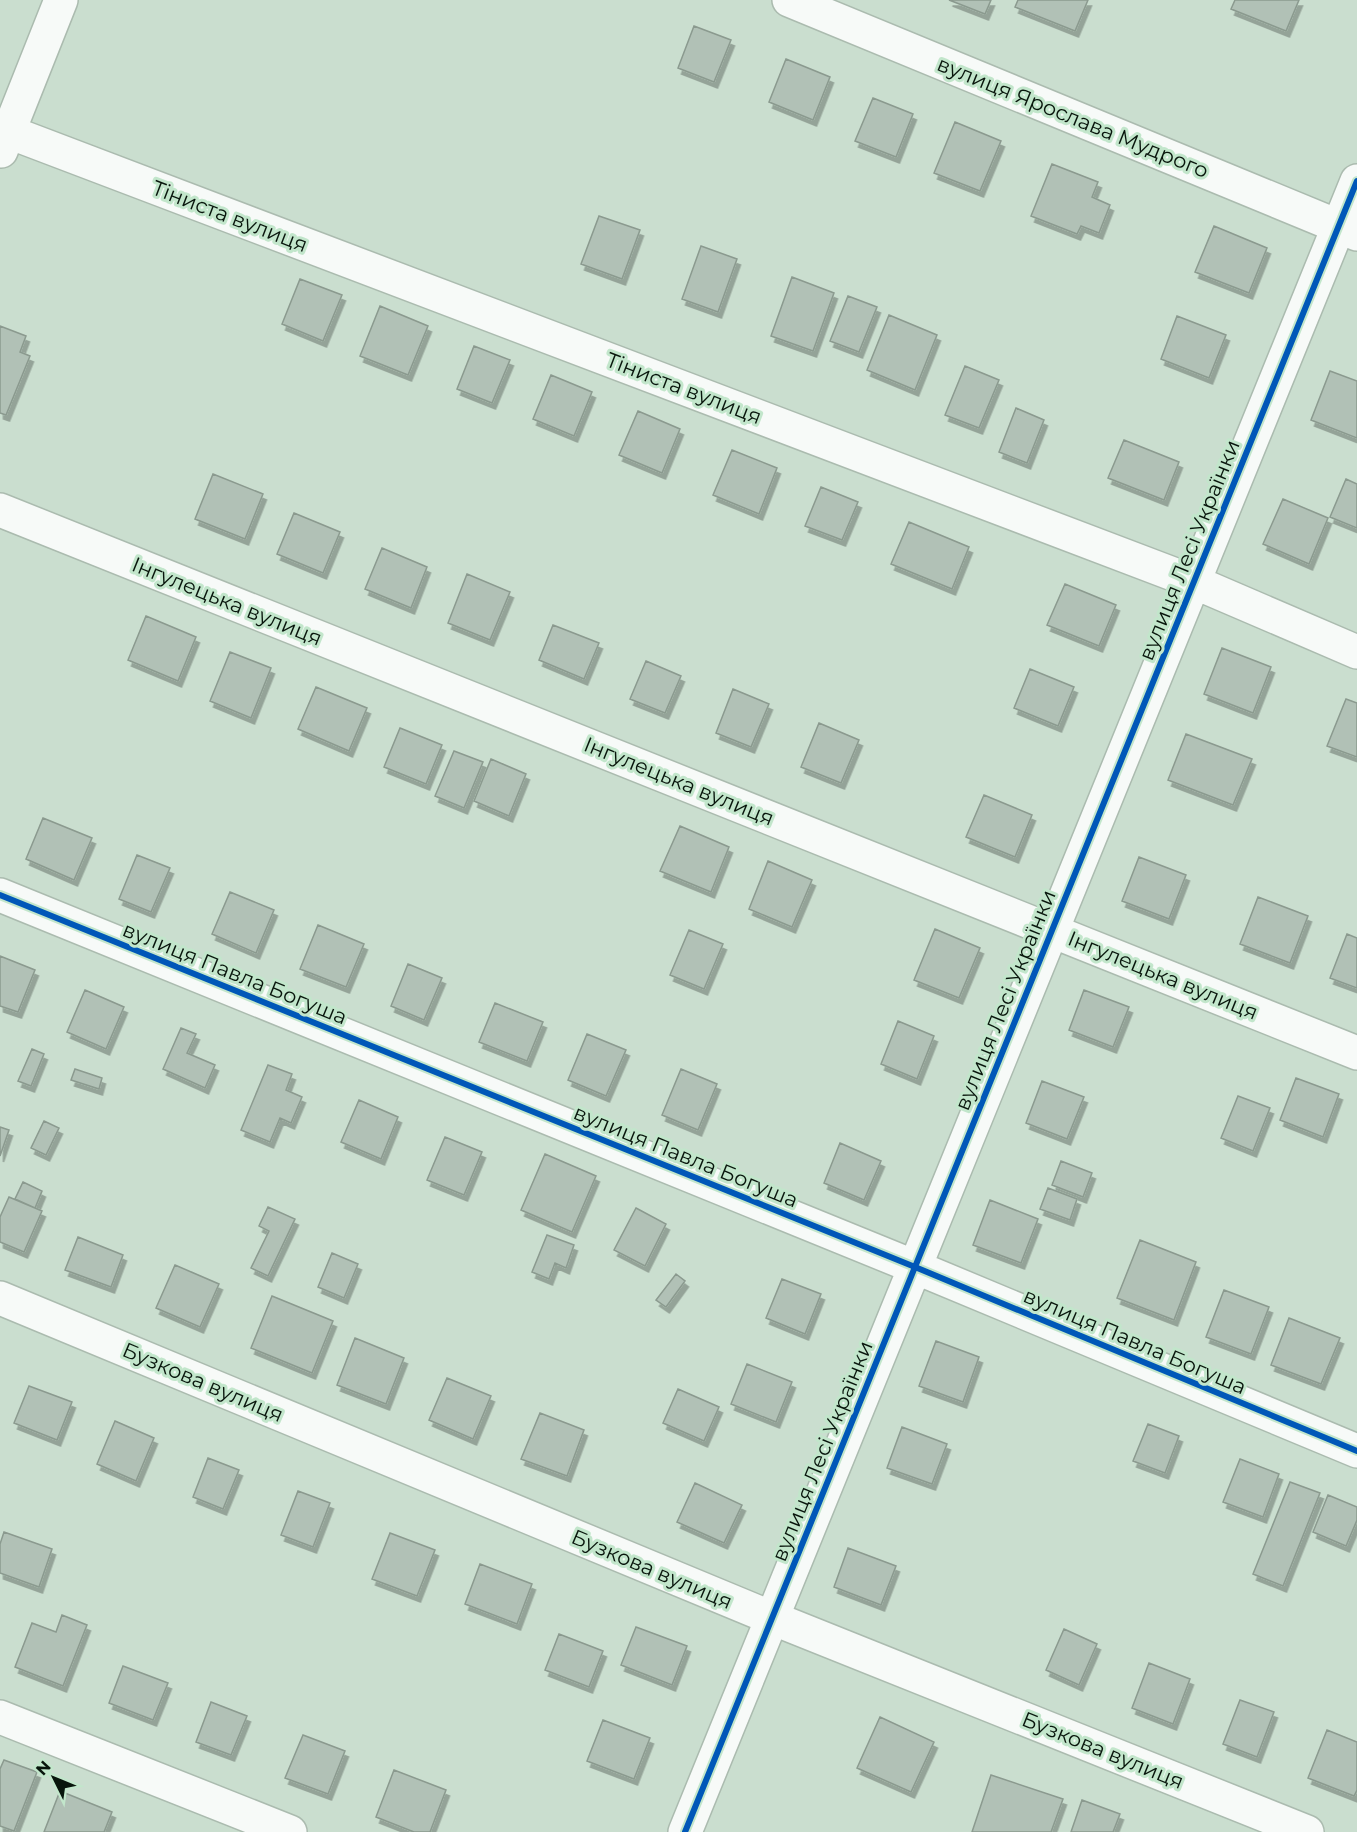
<svg xmlns="http://www.w3.org/2000/svg" width="1357" height="1832" font-family="Montserrat,sans-serif">
<style>
.building{fill:#b1c1b6;stroke:#8b9a8f;stroke-width:1.5;filter:url(#shadow)}
.lines{fill:none;stroke-linecap:round;stroke-linejoin:round}
.minor-casing{stroke:#abbbaf;stroke-width:36}
.minor{stroke:#f7faf8;stroke-width:33}
.cycleway-casing{stroke:#c2e6cb;stroke-width:10}
.cycleway{stroke:#0057b8;stroke-width:6}
.labels{text-anchor:middle;dominant-baseline:central;stroke-width:6;stroke-linejoin:round;paint-order:stroke}
.street-label{font-size:21px;fill:#08150c;stroke:#c2e6cb}
</style>
<defs>
<filter id="shadow"><feDropShadow dx="3.5" dy="6" stdDeviation="0" flood-color="#0004"/></filter>
</defs>
<rect width="100%" height="100%" fill="#cadecf"/>
<path class="building" d="M949,0H991L985,14Z
M1018,0H1088L1075,31L1015,7Z
M1235,0H1299L1286,31L1231,9Z
M694,26L731,40L714,82L678,68Z
M786,59L830,77L813,120L769,102Z
M873,98L913,114L896,157L855,141Z
M955,122L1001,141L980,191L934,173Z
M1052,164L1098,182L1092,197L1110,205L1099,233L1081,226L1077,234L1031,216Z
M599,216L640,230L622,279L581,264Z
M1214,226L1267,248L1249,293L1195,272Z
M701,246L737,259L718,312L682,299Z
M792,277L834,293L813,351L771,336Z
M300,279L342,295L323,341L282,324Z
M848,296L877,307L859,352L830,341Z
M380,306L428,326L408,375L360,356Z
M889,315L937,335L915,390L867,370Z
M1177,316L1226,335L1209,378L1161,359Z
M0,326L26,336L20,352L30,356L6,415L0,413Z
M474,346L510,360L492,403L457,389Z
M965,366L999,380L979,428L945,415Z
M1330,371L1357,381V438L1311,420Z
M551,375L592,392L574,436L533,419Z
M1016,408L1044,420L1027,463L999,452Z
M638,411L680,429L662,473L619,455Z
M1124,440L1179,462L1164,500L1108,478Z
M732,450L777,468L759,514L713,495Z
M213,474L263,494L245,539L195,519Z
M1346,479L1357,484V528L1330,517Z
M821,487L858,502L842,540L805,526Z
M1283,499L1328,518L1309,564L1263,544Z
M294,513L340,532L323,573L277,554Z
M909,522L969,547L952,589L891,564Z
M382,548L427,567L411,608L365,589Z
M467,574L510,592L490,640L448,623Z
M1065,584L1116,605L1099,646L1047,625Z
M146,616L196,637L178,681L128,660Z
M553,625L599,643L584,679L539,660Z
M1222,648L1271,667L1253,713L1204,694Z
M230,652L271,668L251,718L210,701Z
M646,661L681,676L665,713L630,699Z
M1030,669L1074,687L1058,726L1014,708Z
M316,687L367,708L349,751L298,729Z
M733,689L769,704L751,747L716,733Z
M1346,699L1357,703V757L1327,746Z
M819,723L859,740L841,783L801,767Z
M400,728L442,745L426,784L384,767Z
M1186,734L1252,759L1233,805L1168,780Z
M454,751L483,762L464,808L435,796Z
M491,759L526,774L509,816L474,801Z
M984,795L1032,815L1015,857L966,837Z
M43,818L92,838L74,880L26,859Z
M680,826L729,847L711,892L660,871Z
M137,855L170,868L151,912L119,899Z
M1139,857L1186,875L1169,919L1122,901Z
M768,861L812,880L792,927L749,909Z
M230,892L274,910L256,953L212,934Z
M1258,897L1308,916L1290,963L1240,944Z
M318,925L364,944L346,987L300,969Z
M935,929L980,948L959,998L914,980Z
M689,930L723,944L704,989L670,975Z
M1347,934L1357,938V988L1330,978Z
M0,956L35,970L18,1012L0,1006Z
M408,964L442,978L424,1020L391,1006Z
M85,990L124,1007L106,1049L67,1032Z
M1084,990L1129,1007L1113,1047L1069,1030Z
M495,1003L543,1022L527,1061L479,1042Z
M898,1021L934,1036L917,1079L881,1064Z
M181,1028L196,1034L187,1053L215,1065L205,1088L163,1069Z
M587,1034L626,1050L606,1096L568,1080Z
M32,1049L44,1054L31,1086L18,1081Z
M268,1065L292,1074L286,1090L302,1097L291,1123L280,1118L270,1142L241,1130Z
M75,1069L102,1078L99,1089L71,1080Z
M681,1069L717,1084L698,1130L662,1115Z
M1296,1078L1339,1094L1323,1137L1280,1120Z
M1042,1081L1084,1097L1067,1139L1026,1123Z
M1238,1096L1270,1108L1253,1151L1221,1138Z
M359,1100L398,1117L381,1159L341,1142Z
M44,1121L59,1128L46,1155L31,1148Z
M0,1127L9,1130L0,1156Z
M445,1137L482,1152L464,1195L427,1180Z
M840,1143L881,1161L864,1200L824,1183Z
M545,1154L596,1176L572,1232L521,1210Z
M1061,1161L1092,1173L1083,1197L1052,1185Z
M23,1182L42,1191L35,1208L15,1199Z
M1048,1188L1077,1199L1070,1220L1040,1209Z
M9,1197L42,1211L24,1252L0,1242V1217Z
M990,1200L1038,1219L1021,1263L973,1245Z
M268,1207L295,1219L268,1276L251,1268L269,1231L259,1226Z
M636,1208L666,1224L645,1266L614,1250Z
M547,1235L574,1245L566,1268L555,1263L549,1279L532,1272Z
M78,1237L123,1255L111,1287L65,1270Z
M1140,1240L1196,1262L1174,1320L1117,1298Z
M332,1253L358,1264L344,1298L318,1287Z
M175,1265L219,1284L200,1327L156,1308Z
M676,1274L685,1281L666,1307L656,1300Z
M782,1279L821,1294L805,1334L766,1318Z
M1224,1290L1269,1307L1251,1354L1206,1337Z
M272,1296L333,1321L312,1373L251,1348Z
M1289,1318L1340,1338L1321,1384L1271,1365Z
M355,1338L404,1358L386,1404L337,1385Z
M936,1341L979,1357L963,1402L919,1386Z
M747,1364L792,1382L776,1422L731,1404Z
M447,1378L491,1396L473,1439L429,1420Z
M29,1386L72,1402L57,1440L14,1423Z
M678,1389L719,1407L704,1441L663,1423Z
M540,1413L584,1430L567,1476L521,1459Z
M115,1421L154,1438L136,1481L97,1464Z
M1148,1424L1179,1436L1165,1473L1133,1461Z
M902,1427L947,1444L932,1484L887,1468Z
M208,1458L239,1470L223,1509L193,1497Z
M1240,1459L1279,1474L1263,1517L1223,1502Z
M1290,1482L1320,1493L1283,1586L1253,1574Z
M695,1483L742,1505L724,1543L677,1522Z
M298,1491L330,1503L313,1547L281,1535Z
M1328,1495L1357,1507V1520L1346,1546L1313,1532Z
M4,1532L52,1549L39,1587L0,1573V1544Z
M390,1533L435,1550L417,1596L372,1579Z
M848,1548L896,1566L881,1605L834,1587Z
M480,1564L532,1584L517,1624L465,1604Z
M62,1615L87,1625L63,1686L15,1667L32,1623L56,1632Z
M636,1627L687,1646L672,1685L621,1665Z
M1064,1629L1097,1644L1079,1685L1046,1670Z
M559,1634L603,1651L589,1687L545,1670Z
M1149,1663L1190,1679L1173,1724L1132,1708Z
M123,1666L168,1683L153,1720L109,1703Z
M1240,1700L1274,1712L1257,1757L1223,1744Z
M211,1702L247,1716L231,1755L196,1742Z
M880,1717L934,1742L911,1792L857,1768Z
M603,1720L650,1738L634,1779L587,1761Z
M1327,1730L1357,1742V1790L1354,1796L1308,1778Z
M303,1735L345,1751L328,1794L285,1778Z
M4,1760L37,1772L14,1831L0,1826V1769Z
M394,1770L446,1790L430,1832H414L376,1817Z
M991,1775L1063,1799L1051,1832H972Z
M60,1791L112,1812L104,1832H44Z
M1082,1800L1120,1814L1113,1832H1071Z"/>
<g class="lines">
<g class="minor-casing">
<path id="minor" d="M789,0L1357,234
M9,132L1194,582L1357,652
M1,151L61,0
M0,510L1357,1053
M0,895L915,1267L1357,1451
M0,1298L772,1618L1307,1832
M0,1717L290,1832
M685,1832L1357,181"/>
</g>
<use href="#minor" class="minor"/>
<g class="cycleway-casing">
<path id="cycleway" d="M0,895L915,1267L1357,1451
M685,1832L1357,181"/>
</g>
<use href="#cycleway" class="cycleway"/>
</g>
<g class="labels">
<g class="street-label">
<text transform="translate(1073 117) rotate(22)">вулиця Ярослава Мудрого</text>
<text transform="translate(230 216) rotate(21)">Тіниста вулиця</text>
<text transform="translate(684 388) rotate(21)">Тіниста вулиця</text>
<text transform="translate(1189 550) rotate(-68)">вулиця Лесі Українки</text>
<text transform="translate(227 601) rotate(22)">Інгулецька вулиця</text>
<text transform="translate(679 781) rotate(22)">Інгулецька вулиця</text>
<text transform="translate(235 973) rotate(22)">вулиця Павла Богуша</text>
<text transform="translate(1163 975) rotate(22)">Інгулецька вулиця</text>
<text transform="translate(1005 1000) rotate(-68)">вулиця Лесі Українки</text>
<text transform="translate(686 1156) rotate(22)">вулиця Павла Богуша</text>
<text transform="translate(1135 1341) rotate(23)">вулиця Павла Богуша</text>
<text transform="translate(203 1382) rotate(23)">Бузкова вулиця</text>
<text transform="translate(822 1451) rotate(-68)">вулиця Лесі Українки</text>
<text transform="translate(652 1569) rotate(23)">Бузкова вулиця</text>
<text transform="translate(1103 1750) rotate(22)">Бузкова вулиця</text>
</g>
</g>
<g transform="translate(54 1778) rotate(313)" stroke="#c2e6cb" stroke-width="4.5" paint-order="stroke">
<path d="M0-4.5L10 22L0 15L-10 22Z" fill="#08150c"/>
<text y="-9" font-size="16" font-weight="bold" text-anchor="middle" fill="#08150c">N</text>
</g>
</svg>
